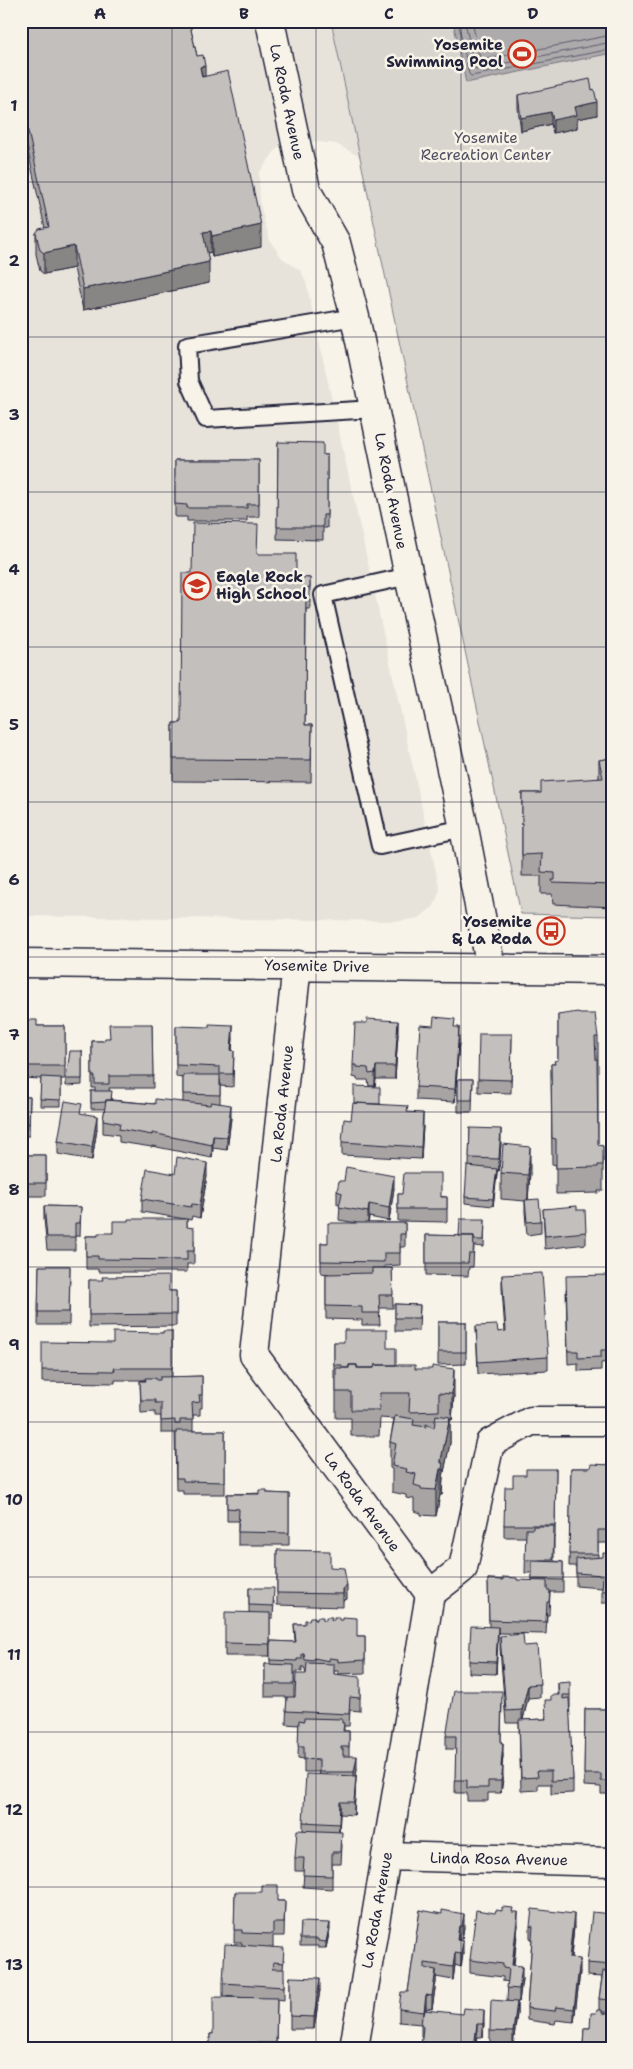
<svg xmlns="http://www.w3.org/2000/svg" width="633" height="2069" font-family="'Shantell Sans',sans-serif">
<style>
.built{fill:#e7e3db}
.green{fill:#d8d5cf;stroke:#7d7c85}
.water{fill:#aeabad;stroke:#76747f}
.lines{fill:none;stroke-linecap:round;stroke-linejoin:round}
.shore{stroke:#5a5969;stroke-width:1}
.service-casing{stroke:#22223b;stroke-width:20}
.minor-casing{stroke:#22223b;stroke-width:31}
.tertiary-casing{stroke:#22223b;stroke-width:31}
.service{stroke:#f7f3e8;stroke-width:16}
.minor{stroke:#f7f3e8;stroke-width:28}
.tertiary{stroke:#f7f3e8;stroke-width:28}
.wall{fill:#a7a4a3;stroke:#22223b;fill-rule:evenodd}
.shaded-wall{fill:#888684;stroke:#22223b}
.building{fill:#c2bfbd;stroke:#22223b}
.grid{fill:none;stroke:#22223b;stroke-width:1;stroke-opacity:0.55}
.labels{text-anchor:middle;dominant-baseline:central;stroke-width:5;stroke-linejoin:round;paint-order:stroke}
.poi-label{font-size:15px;font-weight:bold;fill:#22223b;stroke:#f7f3e8;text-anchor:end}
.street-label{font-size:15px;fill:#22223b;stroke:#f7f3e8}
.park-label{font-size:15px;fill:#504f60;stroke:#f7f3e8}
.neatline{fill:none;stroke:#22223b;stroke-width:2}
.grid-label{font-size:16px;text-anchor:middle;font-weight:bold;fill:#22223b}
</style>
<rect width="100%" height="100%" fill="#f7f3e8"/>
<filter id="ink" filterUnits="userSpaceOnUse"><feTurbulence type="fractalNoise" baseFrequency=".02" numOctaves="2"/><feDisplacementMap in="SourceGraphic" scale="10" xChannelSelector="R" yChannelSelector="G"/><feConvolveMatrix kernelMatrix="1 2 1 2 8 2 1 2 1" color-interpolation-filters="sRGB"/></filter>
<g filter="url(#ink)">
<path class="built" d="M21,21H331L361,157L336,144L311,141L278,147L259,173L260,205L270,241L282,258L301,271L306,282L440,890L434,906L419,918L401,921L21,916Z"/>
<path class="green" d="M331,21H612V916L521,914Z"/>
<path class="water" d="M453,21H612V53L466,83Z"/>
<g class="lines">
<path class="shore" d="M458,21L469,74L471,76L612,49
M465,21L474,67L476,69L612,42
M472,21L480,58L482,60L612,35"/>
<g class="service-casing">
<path id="service" d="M355,317L187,345L189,381L206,419L375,409
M409,576L323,595L380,846L464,828"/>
</g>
<g class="minor-casing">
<path id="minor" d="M270,21L306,190L336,243L355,317L409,576L464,828L491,968
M297,965L254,1355L430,1594L354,2048
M430,1594L463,1568L490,1443L531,1421H612
M386,1856L612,1862"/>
</g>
<g class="tertiary-casing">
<path id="tertiary" d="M21,963L612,970"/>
</g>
<use href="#service" class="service"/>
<use href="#minor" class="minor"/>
<use href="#tertiary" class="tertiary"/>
</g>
<path class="wall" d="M21,21H191V30L197,56L205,76L261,247L212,257L211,252L207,253L209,283L83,310L74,268L44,274L40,271L36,254V233L45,228L21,120Z
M592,90L597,115L577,119V128L553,133L551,124L521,131L518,108V95Z
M278,442L323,455H327V528H323V540L277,539Z
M175,460H259V517H247V521H187V517H175Z
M257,554L296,577L310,578V609H306L305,725H312L311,782L173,781V723H181L192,573Z
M612,758V907L553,904L552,894H541V876H522V793H541L599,778V760Z
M558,1015L598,1037V1145L603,1146V1191H598V1193L556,1194V1165L552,1164L551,1064H554L558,1060Z
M21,1020L37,1026H65V1079H61V1106H40L41,1079L21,1078Z
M152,1024L153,1088H109L112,1100L155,1104L183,1102V1078L176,1077V1026L233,1038L232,1050L234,1051L233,1087L220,1086V1080V1103L231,1118L227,1150L213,1148L212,1158L152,1146V1147L119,1142V1135L103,1133V1120L105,1109H91V1091H95V1088H92V1041H104L109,1038Z
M455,1027L459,1040L455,1102L416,1100V1087Z
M398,1034L395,1079H376L375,1086H369L368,1080H357V1078L353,1077V1065Z
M512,1034L511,1093L478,1092V1079Z
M82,1051V1085L66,1086V1079Z
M458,1079H473L472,1112H458Z
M21,1097H30L29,1136H21Z
M380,1104L408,1112L423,1126L421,1159L342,1155V1142L351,1120Z
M470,1128L501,1142L499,1171H497L493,1206L465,1203V1197L469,1166Z
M97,1129L92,1160L58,1154V1141Z
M607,1143H612V1209H610L607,1156Z
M21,1155H46V1196H21Z
M530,1172L528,1199L541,1221V1233L527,1235L525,1212V1201L501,1199V1173Z
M175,1174L207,1176L200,1218L192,1216L191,1220L187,1219V1227L194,1240V1264H187V1272H98V1269H86V1236H98L113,1233L185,1219L142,1212V1199Z
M394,1188L389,1221L369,1217L368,1223H405V1247H400V1265L384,1266V1268H392L393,1308H379L380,1325H362V1320L326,1319V1274H329L321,1273V1243H328L357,1223L339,1220L340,1205L337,1204V1191Z
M398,1194L447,1197V1222L398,1221Z
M44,1206L81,1207L80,1236H75V1250H47L44,1219Z
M543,1209L577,1210L586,1232V1244L545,1249Z
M485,1219L484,1247L474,1246L473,1267H469L468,1276L426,1275V1235L459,1236Z
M39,1266H70L69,1325H38Z
M502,1275L548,1357V1370L478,1374L476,1326L498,1332H505L502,1288Z
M610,1275L611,1362L601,1363V1370L578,1371V1363L568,1364L566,1289Z
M89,1280L169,1291H176V1326L89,1327Z
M395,1304L420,1305L419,1331H395Z
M21,1322H23V1359H21Z
M438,1322H466V1364L438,1365Z
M172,1331V1377L202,1376V1408H200V1415H193V1431H225V1494H183V1490H176L175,1433H161V1416H155V1412L141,1413L140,1381L146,1380H115V1383L42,1382V1370L113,1343Z
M334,1342L387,1348L396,1365L415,1369L454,1395L452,1420H450V1443L443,1477L442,1495H440L436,1516L421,1515V1513L414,1511V1499L406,1498V1495L392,1492V1469L390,1468V1442L394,1419L380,1418L379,1436H351V1418H336V1378H334Z
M612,1465V1543H598V1558L603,1557L612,1553V1603H602V1588L576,1586V1566H569L571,1468H590Z
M556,1469L555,1537H554V1561L563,1562V1592H550L549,1615H547L546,1634L498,1633L496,1674L469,1673V1661L489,1627L488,1579L532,1581V1573H525L526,1537H504V1525L513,1487L526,1475Z
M267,1493L289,1494V1545H238V1521H227V1494Z
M277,1550L330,1567L347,1599L343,1601V1607L277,1605Z
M249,1588L274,1601L273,1618H270V1656H225V1643L249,1612Z
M315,1620H339L357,1636H365V1673L338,1674V1671H334V1674L360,1689V1711L350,1710L349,1726H344V1731H349V1756L357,1768L356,1778L354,1815L340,1814L339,1832L342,1845L341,1864H332V1889L303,1887L304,1871H295V1858L303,1831V1822L319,1772H304V1759L298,1758L299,1725L286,1724L287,1697H265V1664H270V1641L295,1642L294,1624H305ZM302,1667H304L306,1674L295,1697H294V1673H297V1671L302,1672Z
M500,1636L524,1646L540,1684V1697L528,1698L523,1720L545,1719L551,1700L558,1695V1683L570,1695V1708H569L573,1780V1793L551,1794V1784H538V1790L521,1791L519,1723H506L500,1649Z
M610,1651H612V1697H611Z
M502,1704L501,1739L503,1756L502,1767L503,1779L501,1793H488V1801H467V1793H455L456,1749H446V1736Z
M585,1709H612V1794H601V1787L584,1786Z
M235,1892L278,1901H285L284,1936H273V1947L284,1960L283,1969L284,1982V2000L277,1999L276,2048H210V2034H213L247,1998L223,1996V1983L242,1945V1943H234Z
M420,1910L464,1927L462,1939H459V1941L463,1954L461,1967L455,1965L453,1980L436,1977V1982L432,2009L426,2008V2010L484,2023L483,2037H477L475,2048H421L422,2038L421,2037V2024L399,2022V2009L408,1992Z
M513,1912L518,1925L514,1965L522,1979L519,2002H517V2014L513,2045L490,2044V2031L507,2001L508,1982L503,1981V1977L470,1973V1960L495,1913Z
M612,1914V2012H602L612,2048H583L584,2028H590L596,2013L599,2010V1999L602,1977L587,1976V1963Z
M301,1922L330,1929L326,1948H318V1946H300Z
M530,1926L574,1927L571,1958L580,1972L574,2022L556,2020L555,2024L527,2020V2008L532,1939L530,1938Z
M290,1977L320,1990L314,2029H290Z"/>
<path class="shaded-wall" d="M205,66V87L200,67Z
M597,102V115L577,119V128L553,133V120L575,107Z
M551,112V124L521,131V118Z
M261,225V247L212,257V236Z
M211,231V252L203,254V232Z
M74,246V268L44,274V253Z
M209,262V283L83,310V289Z
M398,1021V1034L395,1079V1066Z
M233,1025V1038L231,1063V1050Z
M459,1027V1040L455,1102V1089Z
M376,1066V1079L375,1086V1073Z
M231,1105V1118L227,1150V1137Z
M423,1113V1126L421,1159V1147Z
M97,1116V1129L92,1160V1147Z
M501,1129V1142L499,1171V1159Z
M213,1136V1148L212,1158V1145Z
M530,1147V1172L528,1201V1175Z
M207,1163V1176L200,1218V1205Z
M497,1169V1176L493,1206V1199Z
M394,1176V1188L389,1221V1208Z
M369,1204V1217L368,1225V1212Z
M454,1369V1395L452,1420V1394Z
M450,1417V1443L443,1477L442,1495V1469H441V1460Z
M440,1469V1495L436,1516V1490Z
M347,1586V1599L343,1601V1589Z
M498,1627V1640L496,1674V1662Z
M528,1685V1698L522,1723V1710Z
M503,1743V1756L501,1776L503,1767V1779L501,1793V1767Z
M357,1756V1768L356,1778L354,1815V1772Z
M340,1802V1814L339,1836V1824Z
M518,1912V1925L512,1977V1965Z
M464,1914V1927L462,1939V1926Z
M574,1914V1927L569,1971V1958Z
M330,1923V1929L326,1948V1942Z
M459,1926V1939L457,1953V1940Z
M463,1941V1954L461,1967V1954Z
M455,1953V1965L453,1980V1967Z
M580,1959V1972L574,2022V2009Z
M522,1966V1979L519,2002V1989Z
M436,1970V1982L432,2009V1996Z
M320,1978V1990L314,2029V2017Z
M426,1995V2008L424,2025V2012Z
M517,2002V2014L513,2045V2032Z
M484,2010V2023L483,2037V2024Z
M477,2024V2037L475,2048H474Z"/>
<path class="building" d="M21,21H189L197,56L203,55L205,66L200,67L202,77L228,71L261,225L212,236L211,231L203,232L209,262L83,289L74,246L44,253L40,250L36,233L39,229L49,227L21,99Z
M590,79L592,90L594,89L597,102L575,107L577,115L553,120L551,112L521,118L518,95Z
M278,442L323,443V455H327V515H323V527H277Z
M175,460H259V504H247V508H187V505L175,504Z
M193,523L258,524L257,554H296V577L310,578V587L306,588L305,725H312L311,760L173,759V723H181L182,573H192Z
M612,758V885L553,883L552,880H555V873L541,872L542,854L522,855V793H541V782L603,778L599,760Z
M578,1012L580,1014H595L598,1037H595L596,1060L597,1059L598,1145L603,1146V1165H598V1167L556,1168V1139L552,1138L551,1064H555L554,1061L558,1060V1015Z
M434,1017L455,1019L454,1027H459L455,1089L416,1087L420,1025L433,1026Z
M367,1019L398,1021L395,1066H376L375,1073L369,1074L368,1068L357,1067V1065H353L355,1023H367Z
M21,1020H37V1026H65V1066H21Z
M109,1024H152L153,1076H109V1084H95V1076H92V1041H104L105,1038H110Z
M209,1024L233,1025L231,1050L234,1051L233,1074H220V1067L176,1065V1026L209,1027Z
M479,1034H512L511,1080L478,1079Z
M70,1051H82V1079H66Z
M183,1075H220V1095L183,1094Z
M41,1077L61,1078V1100L40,1099Z
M458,1079H473L472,1100H458Z
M354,1086L380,1087V1104L354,1103Z
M91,1091H112L111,1100H106V1102L91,1103Z
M21,1097H30L29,1124L21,1123Z
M155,1099L210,1105L211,1102L231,1105L227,1137L213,1136L212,1145L152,1133V1135L119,1129L120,1123L103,1120L106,1100L155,1104Z
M65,1101L82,1104L80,1113L97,1116L92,1147L58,1141Z
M353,1103L408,1106L407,1112L423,1113L421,1147L342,1142L344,1119L351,1120Z
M470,1128L501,1129L499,1159L469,1158Z
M607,1143H612V1196H610Z
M503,1144L530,1147L528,1175L501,1173Z
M21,1155H46V1183H21Z
M177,1157L207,1163L200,1205L192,1204L191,1207L142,1199L147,1169L175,1174Z
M467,1166L497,1169L493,1199L465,1197Z
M346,1167L394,1176L389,1208L369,1204L368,1212L339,1207L342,1193L337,1191L339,1181H344Z
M404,1173H441V1197H447V1209H398V1194H402Z
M539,1199L541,1221L527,1222L525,1200Z
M44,1206L81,1207L80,1223H75V1237H47Z
M577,1206V1210H585L586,1232L545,1236L543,1209Z
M128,1219H187V1227L194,1228V1251H187V1260L98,1259V1256H86V1236H98V1233H113V1221H128Z
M460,1219H485L484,1240H474V1236H459Z
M328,1223H405V1234H400V1253H384V1262L321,1261V1243H328Z
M426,1235L474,1236L473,1254H469L468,1263H426Z
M39,1266H70L69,1312H38Z
M372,1268H392L393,1295H379L380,1313H362V1307L326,1306V1274L372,1273Z
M542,1273L548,1357L478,1362L476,1326L497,1325L498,1332L506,1331L502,1275Z
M610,1275L611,1350H601V1357L578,1358V1351H568L566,1276Z
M169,1276V1291H176V1314L89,1315V1280H103L102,1277Z
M395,1304L420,1305L419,1318H395Z
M21,1322H23V1347H21Z
M438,1322H466V1352H438Z
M344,1330H387V1348H396V1365H375L374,1368H357V1365H349V1368H342V1365H334V1342H344Z
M163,1331H172V1368H114L115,1371L42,1370V1342L113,1343V1332L163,1333Z
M349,1365H357V1368H374L375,1365H415V1369H432V1366L454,1369L452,1394L439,1393V1411L409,1412L410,1393H380L379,1410H351V1392H336V1368H349Z
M202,1376V1395H199L200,1402L192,1403L193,1420H180V1424H175V1420L161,1421V1403H155V1400H141L140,1381H146L145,1378H156V1380H160V1377Z
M436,1415L450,1417L441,1460V1463H443L442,1469H440L436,1490L421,1489V1487L414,1485L416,1474L406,1472L407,1469L392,1466L396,1444L390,1442L395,1416L414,1419L413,1425L426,1427V1424L434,1428Z
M176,1431H225V1482L183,1481V1478H176Z
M591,1464L612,1465V1530H598V1554H569L571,1468H590Z
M526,1469H556L555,1525H504L505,1487H513V1475H526Z
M259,1490H267V1493L289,1494V1533L238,1532L239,1509L227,1508V1494H259Z
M533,1526H554L553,1560H525L526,1532V1529H533Z
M277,1550L330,1551V1567L344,1568L347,1586L343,1589V1594L277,1593Z
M603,1553H612V1590L602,1591L603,1575L576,1573V1559L603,1557Z
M532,1561L563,1562V1580L532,1579Z
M503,1577L517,1578V1580L547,1581V1590H550L549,1602H547L546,1622L489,1620L488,1579L503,1580Z
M249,1588H274L273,1606L249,1605Z
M225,1612L270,1613V1644L225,1643Z
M310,1617H315V1620H317V1617H323V1620H326V1617H332L331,1620H334V1617H339V1620H342V1617L357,1618V1636H365V1660L338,1662V1659L329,1658V1661L314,1658V1661L305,1660L304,1654H302V1659H297V1661L270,1660V1641L296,1642L294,1624H305V1620H309Z
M471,1626L498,1627L496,1662L469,1661Z
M523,1634L524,1646L537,1645L540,1684L528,1685L522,1710L506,1711L500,1636Z
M610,1651H612V1684H611Z
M307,1663L334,1664V1674L360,1677V1698L350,1697L349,1714L286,1711L287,1697H295L296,1674H306Z
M265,1664L294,1665V1684H265Z
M570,1682V1695H563V1699L569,1698L573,1780L551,1781V1771H537L538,1777L521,1778L519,1720L546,1719L545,1700H551V1695H559L558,1683Z
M454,1691H502L501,1732V1743H503L501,1767H503L501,1781H488V1788H467V1780H455L456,1736H446Z
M585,1709H612V1781H601V1774H584Z
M304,1718L342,1719V1723H344L343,1731H349V1747H341V1749H343V1756H357L354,1772H319V1760L304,1759V1746H298L299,1720L304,1721Z
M306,1774L356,1776L354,1802H340L339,1824L303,1822Z
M297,1830L342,1832L341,1852H332V1876L303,1875L304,1858H295Z
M262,1885H278V1901H285L284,1923H273V1934L242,1933V1930H234L235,1892H262Z
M502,1907L513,1908L512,1912H518L512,1965L522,1966L519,1989L507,1988L509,1969L503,1968V1964L470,1960L476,1910L495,1913L496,1910L502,1911Z
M532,1909L574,1914L569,1958L580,1959L574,2009L556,2007L555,2011L527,2008L533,1926H530Z
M420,1910L442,1914V1910L464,1914L462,1926H459L457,1940L463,1941L461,1954L455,1953L453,1967L425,1963V1968L436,1970L432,1996L426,1995L424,2012L399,2009L401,1992H408Z
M592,1912L612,1914V1965L587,1963Z
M301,1922L330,1923L326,1942L318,1941V1939H300Z
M225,1944L284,1948L283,1963L273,1962L272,1969H284V1987L223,1983Z
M603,1971L612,1972V2000L599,1999Z
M290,1977L320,1978L314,2017L290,2016Z
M213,1997L277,1998L276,2043H227V2046H210V2034H213Z
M491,2000L517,2002L513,2032L490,2031Z
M464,2008L484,2010L483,2024H477L474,2048H421L423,2027L421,2024L422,2017L424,2015L425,2010L463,2014Z
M597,2010H602V2013L612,2014V2048L583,2046L584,2028H590L591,2013H596Z"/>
</g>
<path class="grid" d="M172,21V2048M316,21V2048M461,21V2048M21,182H612M21,337H612M21,492H612M21,647H612M21,802H612M21,957H612M21,1112H612M21,1267H612M21,1422H612M21,1577H612M21,1732H612M21,1887H612"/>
<defs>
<g id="stadium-ring" transform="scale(1.4375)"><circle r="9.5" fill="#f7f3e8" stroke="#c8321e" stroke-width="1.5"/><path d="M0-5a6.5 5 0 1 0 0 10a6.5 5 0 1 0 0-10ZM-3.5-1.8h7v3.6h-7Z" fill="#c8321e"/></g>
<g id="school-ring" transform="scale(1.4375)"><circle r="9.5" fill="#f7f3e8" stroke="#c8321e" stroke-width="1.5"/><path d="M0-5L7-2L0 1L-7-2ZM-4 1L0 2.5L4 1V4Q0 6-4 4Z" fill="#c8321e"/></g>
<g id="bus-ring" transform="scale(1.4375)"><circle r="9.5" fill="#f7f3e8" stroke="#c8321e" stroke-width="1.5"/><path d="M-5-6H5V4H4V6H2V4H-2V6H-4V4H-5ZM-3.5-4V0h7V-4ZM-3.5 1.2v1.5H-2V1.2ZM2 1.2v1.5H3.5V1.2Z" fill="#c8321e"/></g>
</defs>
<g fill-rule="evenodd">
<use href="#stadium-ring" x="522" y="54"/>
<use href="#school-ring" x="197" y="586"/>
<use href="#bus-ring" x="551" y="931"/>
</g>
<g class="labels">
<g class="poi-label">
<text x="503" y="45">Yosemite<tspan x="503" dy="17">Swimming Pool</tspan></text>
<text x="216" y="577" text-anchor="start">Eagle Rock<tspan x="216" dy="17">High School</tspan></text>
<text x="532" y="922">Yosemite<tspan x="532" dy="17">&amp; La Roda</tspan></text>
</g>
<g class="street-label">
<text transform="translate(287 102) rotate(78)">La Roda Avenue</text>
<text transform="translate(391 491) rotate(79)">La Roda Avenue</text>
<text transform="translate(317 966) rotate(1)">Yosemite Drive</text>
<text transform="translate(282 1104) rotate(-84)">La Roda Avenue</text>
<text transform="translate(362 1502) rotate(54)">La Roda Avenue</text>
<text transform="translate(499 1859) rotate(1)">Linda Rosa Avenue</text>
<text transform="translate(377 1910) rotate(-80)">La Roda Avenue</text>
</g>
<g class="park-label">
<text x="486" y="138">Yosemite<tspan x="486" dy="17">Recreation Center</tspan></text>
</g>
</g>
<rect width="633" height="2069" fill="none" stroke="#f7f3e8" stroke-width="55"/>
<rect x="28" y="28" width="578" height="2014" class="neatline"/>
<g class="grid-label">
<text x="100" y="19">A</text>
<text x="244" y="19">B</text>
<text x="389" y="19">C</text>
<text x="533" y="19">D</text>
<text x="14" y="111">1</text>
<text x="14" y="266">2</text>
<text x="14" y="420">3</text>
<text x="14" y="575">4</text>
<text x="14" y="730">5</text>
<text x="14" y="885">6</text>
<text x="14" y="1040">7</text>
<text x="14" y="1195">8</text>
<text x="14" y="1350">9</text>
<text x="14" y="1505">10</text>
<text x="14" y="1660">11</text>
<text x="14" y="1815">12</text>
<text x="14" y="1970">13</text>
</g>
</svg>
